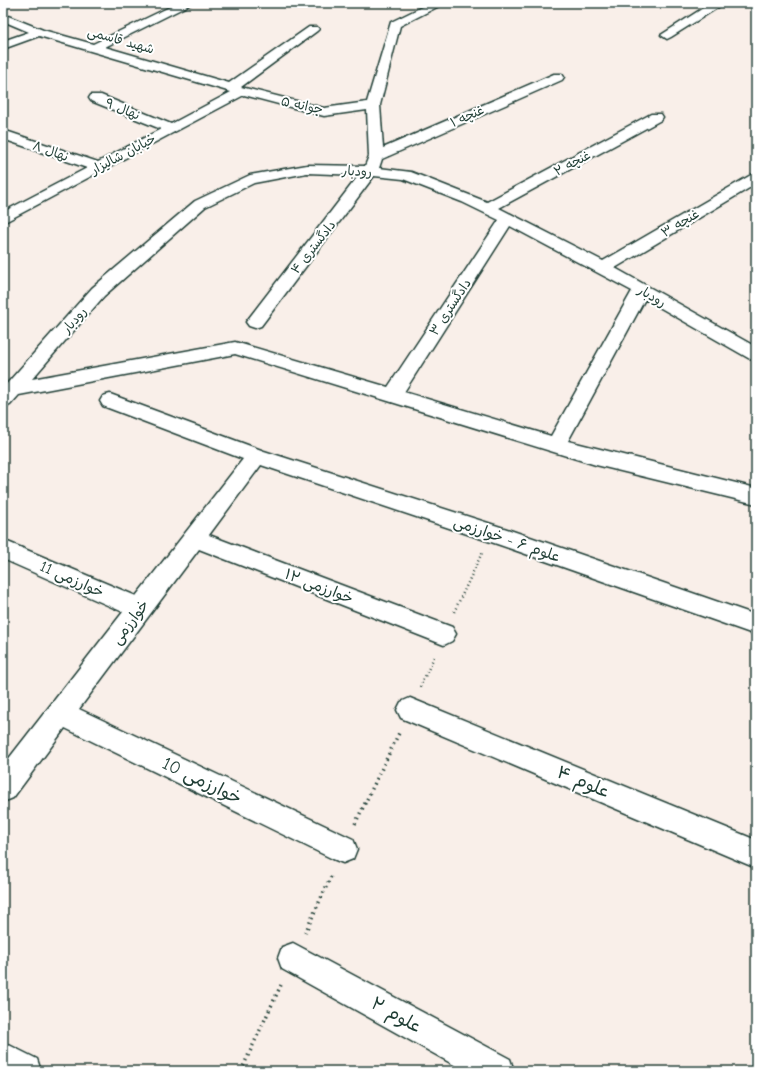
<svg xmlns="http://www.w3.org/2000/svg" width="759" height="1074" font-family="'Comic Neue','Playpen Sans Arabic',sans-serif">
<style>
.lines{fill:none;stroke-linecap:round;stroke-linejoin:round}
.minor-casing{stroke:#1f3d34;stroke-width:3}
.path-far1{stroke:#1f3d34;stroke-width:2.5;stroke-dasharray:1 3;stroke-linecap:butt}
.path{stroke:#1f3d34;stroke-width:3.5;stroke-dasharray:1.5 4;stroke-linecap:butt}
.minor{fill:#fff;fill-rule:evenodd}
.labels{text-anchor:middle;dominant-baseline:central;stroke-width:4;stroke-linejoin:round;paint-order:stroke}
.far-street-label{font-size:13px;fill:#1f3d34;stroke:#fff}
.street-label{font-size:15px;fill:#1f3d34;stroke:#fff}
.near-street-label{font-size:18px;fill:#1f3d34;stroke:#fff}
</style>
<rect width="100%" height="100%" fill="#f9efe9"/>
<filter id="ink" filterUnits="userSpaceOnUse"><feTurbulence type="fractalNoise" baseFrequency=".025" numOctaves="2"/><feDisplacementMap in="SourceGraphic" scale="8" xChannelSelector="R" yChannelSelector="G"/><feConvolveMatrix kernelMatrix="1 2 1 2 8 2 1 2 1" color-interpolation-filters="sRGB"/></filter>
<g filter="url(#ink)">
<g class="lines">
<g class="minor-casing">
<path id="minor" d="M178,3L191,4L105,47L229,83L309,27H317L319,29L317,31L241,87L324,108L367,102L391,22L430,3H445L400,26L380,105L383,148L554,74H562L564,77L562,80L382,159L379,168L411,172L487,202L651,114H661L663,117L661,120L499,208L603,261L751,175L756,174V184L615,268L756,347V361L750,359L645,299L568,441L756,488V504L596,465L235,354L19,395L10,405L3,407V388L92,288L195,201L250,175L307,165L365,166L369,156L367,110L324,116L244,95L3,223V212L87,168L3,139V130L98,162L161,129L91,101L89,98L91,95H101L171,124L231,92L39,36L3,49V41L29,32L3,21V14L43,30L93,44ZM307,173L359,175L249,318L246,322L249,326L255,328L261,326L374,176L403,179L462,202L499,220L388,387L235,342L32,379L104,296L205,207L254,183ZM510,226L632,291L551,436L404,392Z
M711,3H725L671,37L667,39L661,35Z
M110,394L264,451L507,529L756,615V635L500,545L261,465L209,535L452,627L456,634L452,641L444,645L199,549L79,709L353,839L357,849L353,859L343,863L333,859L65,728L13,798L3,802V766L123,612L3,559V540L136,596L243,459L103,406L100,401L103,396Z
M410,698L756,840V868L401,718L397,710L401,702Z
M293,943L510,1059L514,1071H465L282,969L278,958L282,947Z
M3,1042L37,1059L41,1071H3Z"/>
</g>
<path class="path-far1" d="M454,612L482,553
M420,687L434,657"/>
<path class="path" d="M355,824L399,733
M305,933L332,874
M241,1071L281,985"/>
<use href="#minor" class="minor"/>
</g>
</g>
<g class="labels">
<g class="far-street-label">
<text transform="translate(121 40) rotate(16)">شهید قاسمی</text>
<text transform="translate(302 105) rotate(12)">جوانه ۵</text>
<text transform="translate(123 109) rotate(22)">نهال ۹</text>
<text transform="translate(467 116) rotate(-24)">غنچه ۱</text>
<text transform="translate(51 151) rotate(19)">نهال ۸</text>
<text transform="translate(123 154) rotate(-28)">خیابان شالیزار</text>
<text transform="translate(572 163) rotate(-28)">غنچه ۲</text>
<text transform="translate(357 171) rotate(3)">رودبار</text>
<text transform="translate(680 223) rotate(-31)">غنچه ۳</text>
<text transform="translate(313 247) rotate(-52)">دادگستری ۴</text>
<text transform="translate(652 296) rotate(30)">رودبار</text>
<text transform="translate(450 307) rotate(-57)">دادگستری ۳</text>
<text transform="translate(74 320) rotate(-49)">رودبار</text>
</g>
<g class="street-label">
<text transform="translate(507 539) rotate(19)">علوم ۶ - خوارزمی</text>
<text transform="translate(72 579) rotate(24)">خوارزمی 11</text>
<text transform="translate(319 586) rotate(21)">خوارزمی ۱۲</text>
<text transform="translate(130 622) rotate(-53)">خوارزمی</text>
</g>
<g class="near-street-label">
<text transform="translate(202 781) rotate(26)">خوارزمی 10</text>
<text transform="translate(583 782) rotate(23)">علوم ۴</text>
<text transform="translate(396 1015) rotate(29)">علوم ۲</text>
</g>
</g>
<rect width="759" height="1074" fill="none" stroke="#fff" stroke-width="16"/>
<rect x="8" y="8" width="743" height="1058" fill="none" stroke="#1f3d34" stroke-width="1.5" filter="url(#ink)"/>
</svg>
